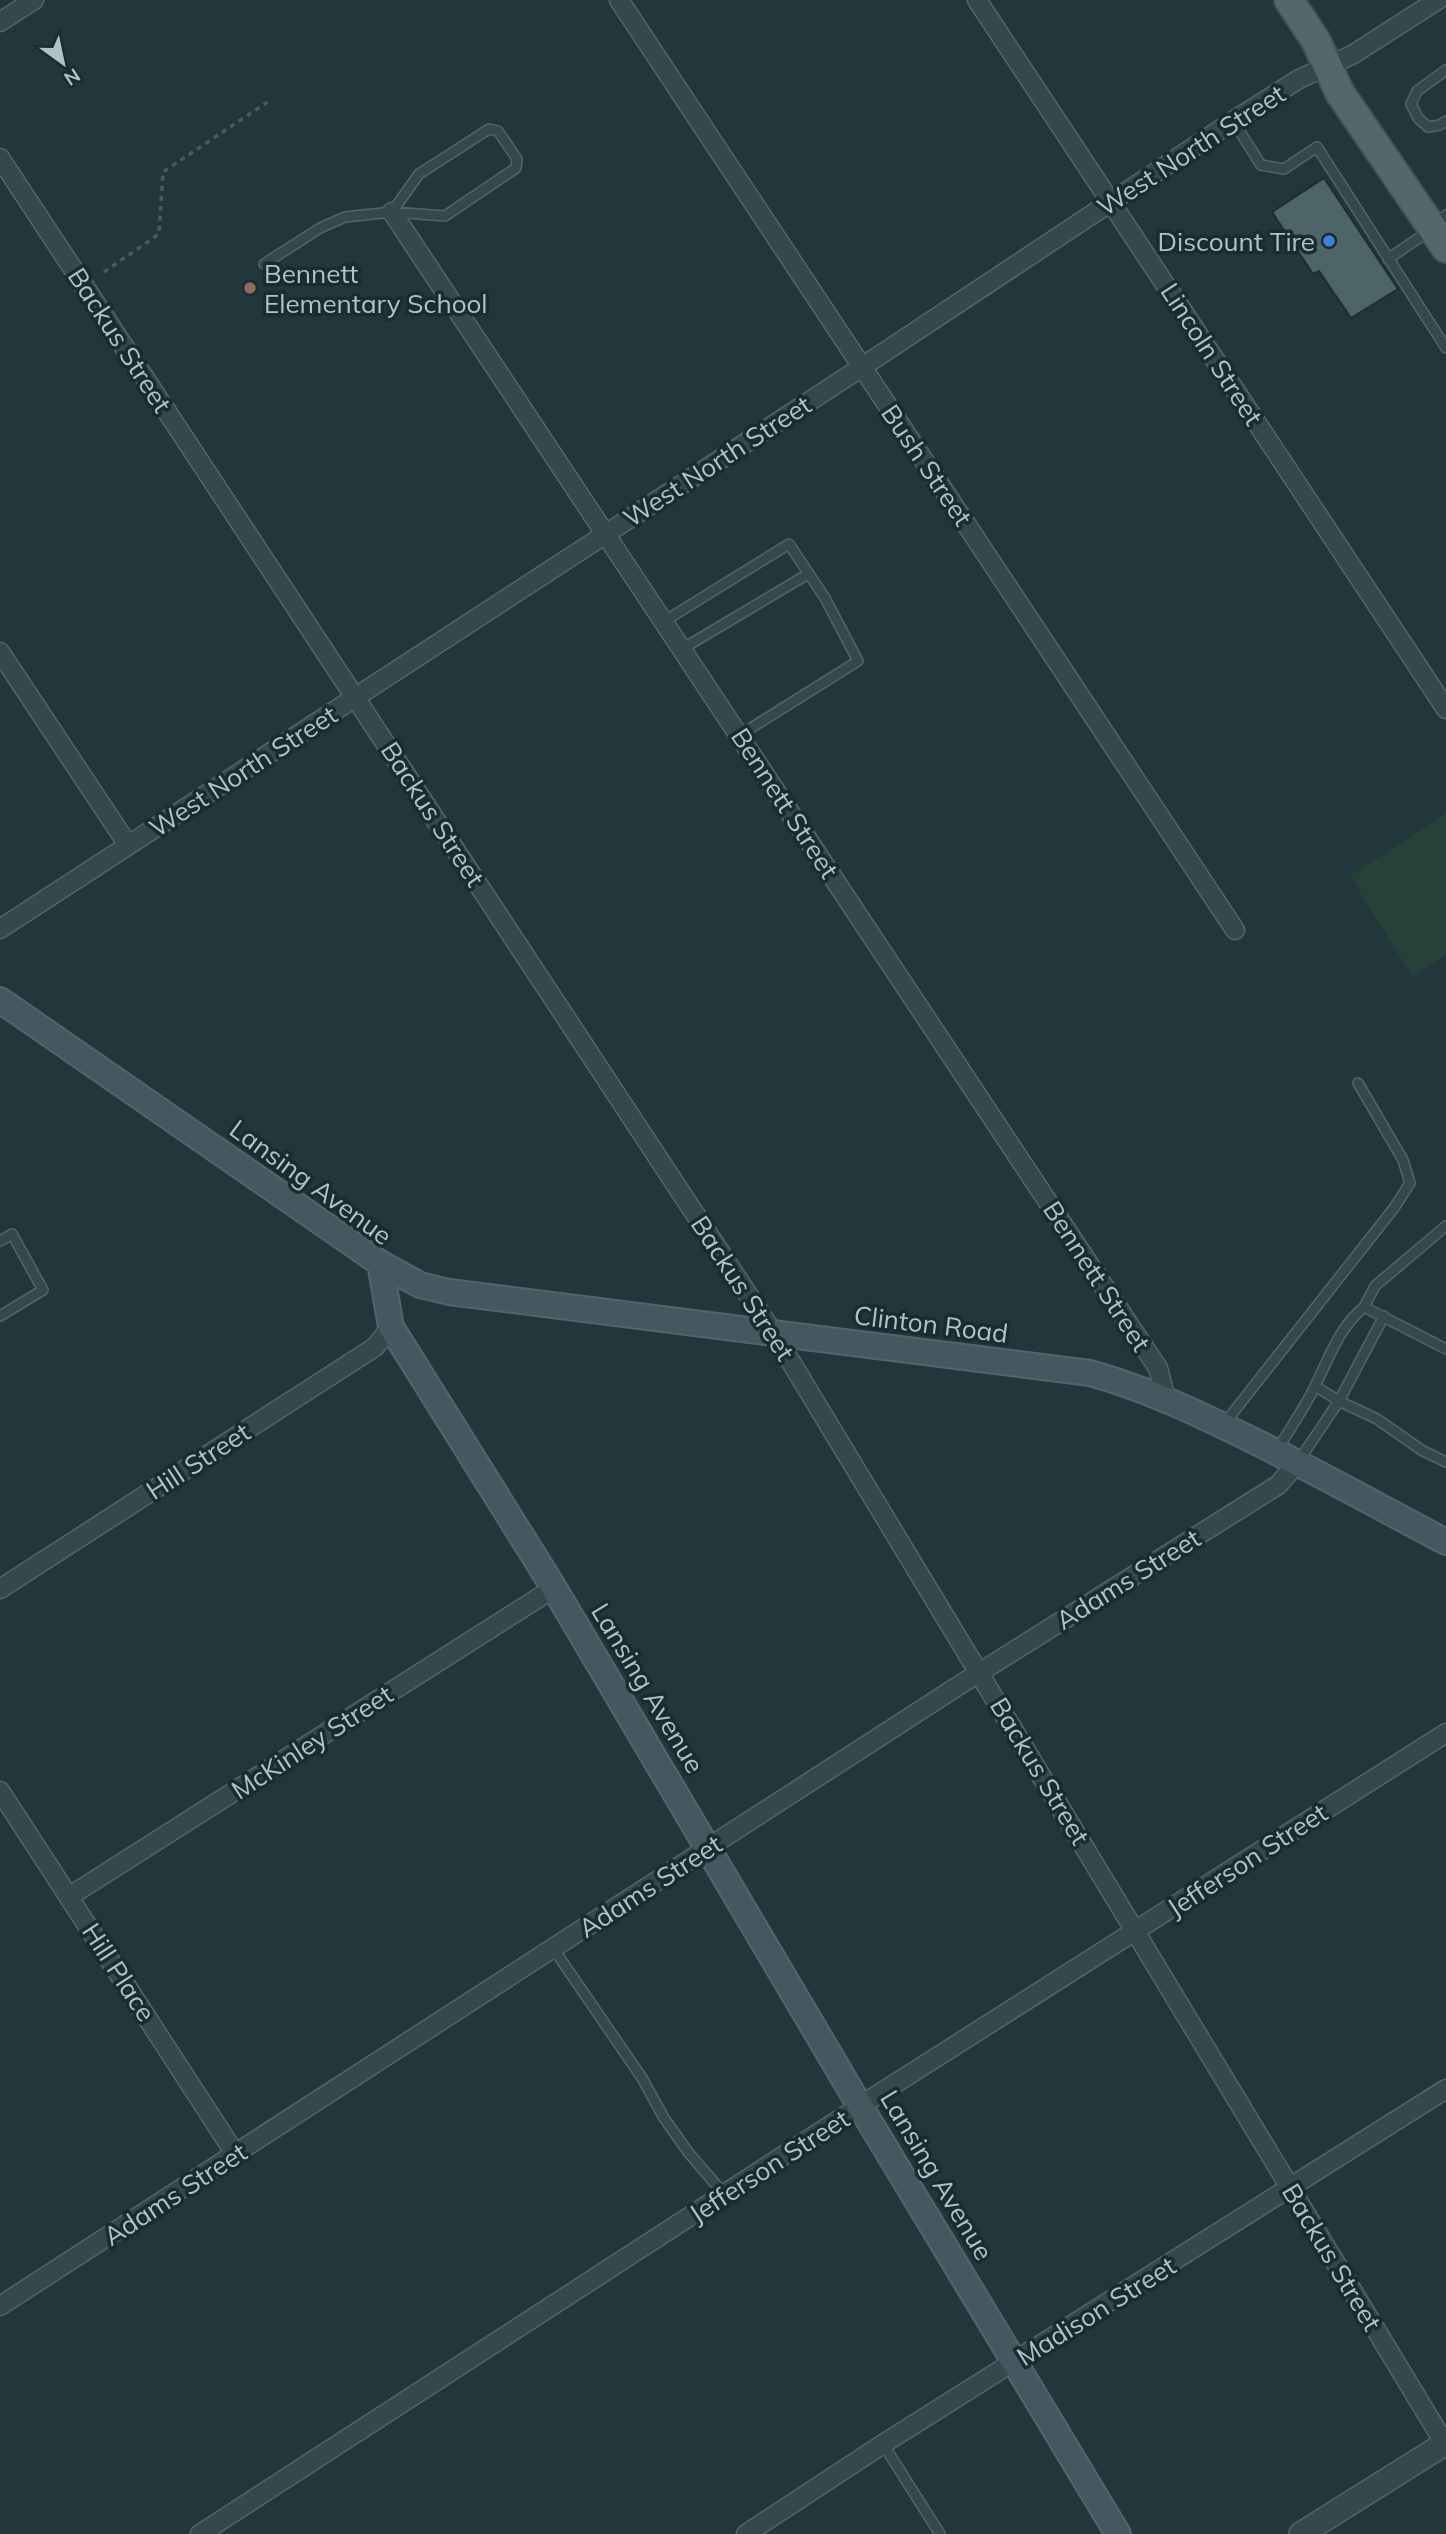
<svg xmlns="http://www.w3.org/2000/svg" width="1446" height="2534" font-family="Mulish,sans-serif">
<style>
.green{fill:#274138}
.building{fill:#4d6569;stroke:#1d2e33;stroke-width:2}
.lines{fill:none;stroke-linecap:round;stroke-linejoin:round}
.service-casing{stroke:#54656a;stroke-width:12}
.minor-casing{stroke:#54656a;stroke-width:21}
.tertiary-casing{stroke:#54656a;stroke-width:26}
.secondary-casing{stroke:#54656a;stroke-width:28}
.primary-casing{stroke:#425358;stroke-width:32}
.path{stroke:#465e57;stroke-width:3.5;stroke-dasharray:5 5;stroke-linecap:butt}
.service{stroke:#36484c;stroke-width:9}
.minor{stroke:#36484c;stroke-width:18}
.tertiary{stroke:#36484c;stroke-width:23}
.secondary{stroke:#44595f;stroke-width:24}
.primary{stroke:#54676c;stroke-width:28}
.shop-dot{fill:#3f7fe0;stroke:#1b2c30;stroke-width:2.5}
.education-dot{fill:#8d6e63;stroke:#1b2c30;stroke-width:2.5}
.labels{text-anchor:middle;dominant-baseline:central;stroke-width:7;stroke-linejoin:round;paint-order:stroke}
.street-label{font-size:26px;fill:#b1c3c7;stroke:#1b2c30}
.poi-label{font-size:26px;fill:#b1c3c7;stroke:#1b2c30;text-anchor:end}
</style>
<rect width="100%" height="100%" fill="#22373c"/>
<path class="green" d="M1446,813V955L1412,976L1350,876Z"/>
<path class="building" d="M1324,178L1398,289L1351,318L1319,271L1313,274L1272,212Z"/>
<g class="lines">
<g class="service-casing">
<path id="service" d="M1446,70L1417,91L1411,104L1418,118L1428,127L1440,125L1446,121
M1233,121L1261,165L1284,169L1317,147L1446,348
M1388,259L1432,229L1446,215
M264,264L320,228L345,217L392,212L445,216L516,168L517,159L498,131L489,129L419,174L392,212
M663,622L789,544L825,598L858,661L740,735
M682,649L808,574
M0,1241L12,1234L43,1290L0,1316
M1364,1307L1375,1286L1446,1226
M1315,1386L1339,1401L1384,1316
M1224,1424L1394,1208L1410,1183L1403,1160L1358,1083
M1277,1450C1288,1432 1301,1413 1311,1394C1327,1364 1337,1329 1364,1307L1446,1349
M1298,1462L1339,1401L1377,1419L1423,1451L1446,1462
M553,1948L642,2078L664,2118L688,2152L724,2194
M883,2444L940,2534"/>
</g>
<g class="minor-casing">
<path id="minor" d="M619,0L1235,930
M977,0L1446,709
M0,22L34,0
M0,158L774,1334L1445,2444
M392,212L1158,1368L1166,1399
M0,652L128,845
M0,929L862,367L1233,121L1299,79L1352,55L1438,0
M0,1589L375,1347L391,1327
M0,1791L236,2155
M70,1896L554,1588
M0,2306L958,1686L1278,1485L1298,1462
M200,2534L860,2106L1446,1733
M746,2534L883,2444L1446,2089"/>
</g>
<g class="tertiary-casing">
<path id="tertiary" d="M1301,2534L1446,2443"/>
</g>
<g class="secondary-casing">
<path id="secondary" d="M0,1000L380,1263L420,1285L449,1292L1090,1373C1145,1388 1197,1413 1248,1438C1315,1471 1380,1507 1446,1542
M380,1263L391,1327L554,1588L860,2106L1118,2534"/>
</g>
<g class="primary-casing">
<path id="primary" d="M1289,0L1316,41L1340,93L1446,248"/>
</g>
<path class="path" d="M104,272L159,234L163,172L269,101"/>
<use href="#service" class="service"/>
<use href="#minor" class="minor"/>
<use href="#tertiary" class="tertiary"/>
<use href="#secondary" class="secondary"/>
<use href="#primary" class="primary"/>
</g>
<circle class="shop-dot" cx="1329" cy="241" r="7"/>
<circle class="education-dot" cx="250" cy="288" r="7"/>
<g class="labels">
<g class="street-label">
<text transform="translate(1191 150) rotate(-33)">West North Street</text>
<text transform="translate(120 340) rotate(57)">Backus Street</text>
<text transform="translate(1212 354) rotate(57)">Lincoln Street</text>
<text transform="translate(717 461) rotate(-33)">West North Street</text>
<text transform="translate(927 465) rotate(56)">Bush Street</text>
<text transform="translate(243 771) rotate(-33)">West North Street</text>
<text transform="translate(785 803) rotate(57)">Bennett Street</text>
<text transform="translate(433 814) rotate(57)">Backus Street</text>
<text transform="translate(311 1182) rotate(36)">Lansing Avenue</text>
<text transform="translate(1097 1276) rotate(57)">Bennett Street</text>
<text transform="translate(743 1288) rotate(57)">Backus Street</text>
<text transform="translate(931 1324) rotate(7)">Clinton Road</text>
<text transform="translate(198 1461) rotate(-33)">Hill Street</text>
<text transform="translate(1128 1579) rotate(-32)">Adams Street</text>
<text transform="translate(648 1688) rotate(59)">Lansing Avenue</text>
<text transform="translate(312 1742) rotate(-33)">McKinley Street</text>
<text transform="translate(1040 1771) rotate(59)">Backus Street</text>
<text transform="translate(1247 1860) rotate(-33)">Jefferson Street</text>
<text transform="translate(650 1886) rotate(-33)">Adams Street</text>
<text transform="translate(119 1972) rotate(57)">Hill Place</text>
<text transform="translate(769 2166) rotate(-33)">Jefferson Street</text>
<text transform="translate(937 2175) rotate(59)">Lansing Avenue</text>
<text transform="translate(175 2194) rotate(-33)">Adams Street</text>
<text transform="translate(1332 2257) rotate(59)">Backus Street</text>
<text transform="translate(1096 2311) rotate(-32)">Madison Street</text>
</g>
<g class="poi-label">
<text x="1315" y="241">Discount Tire</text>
<text x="264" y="273" text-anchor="start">Bennett<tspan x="264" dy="30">Elementary School</tspan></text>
</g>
</g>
<g transform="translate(63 63) rotate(147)" stroke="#1b2c30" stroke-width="5" paint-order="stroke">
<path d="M0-5L12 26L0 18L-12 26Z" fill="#b1c3c7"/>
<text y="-10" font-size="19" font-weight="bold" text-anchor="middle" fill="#b1c3c7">N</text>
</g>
</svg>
